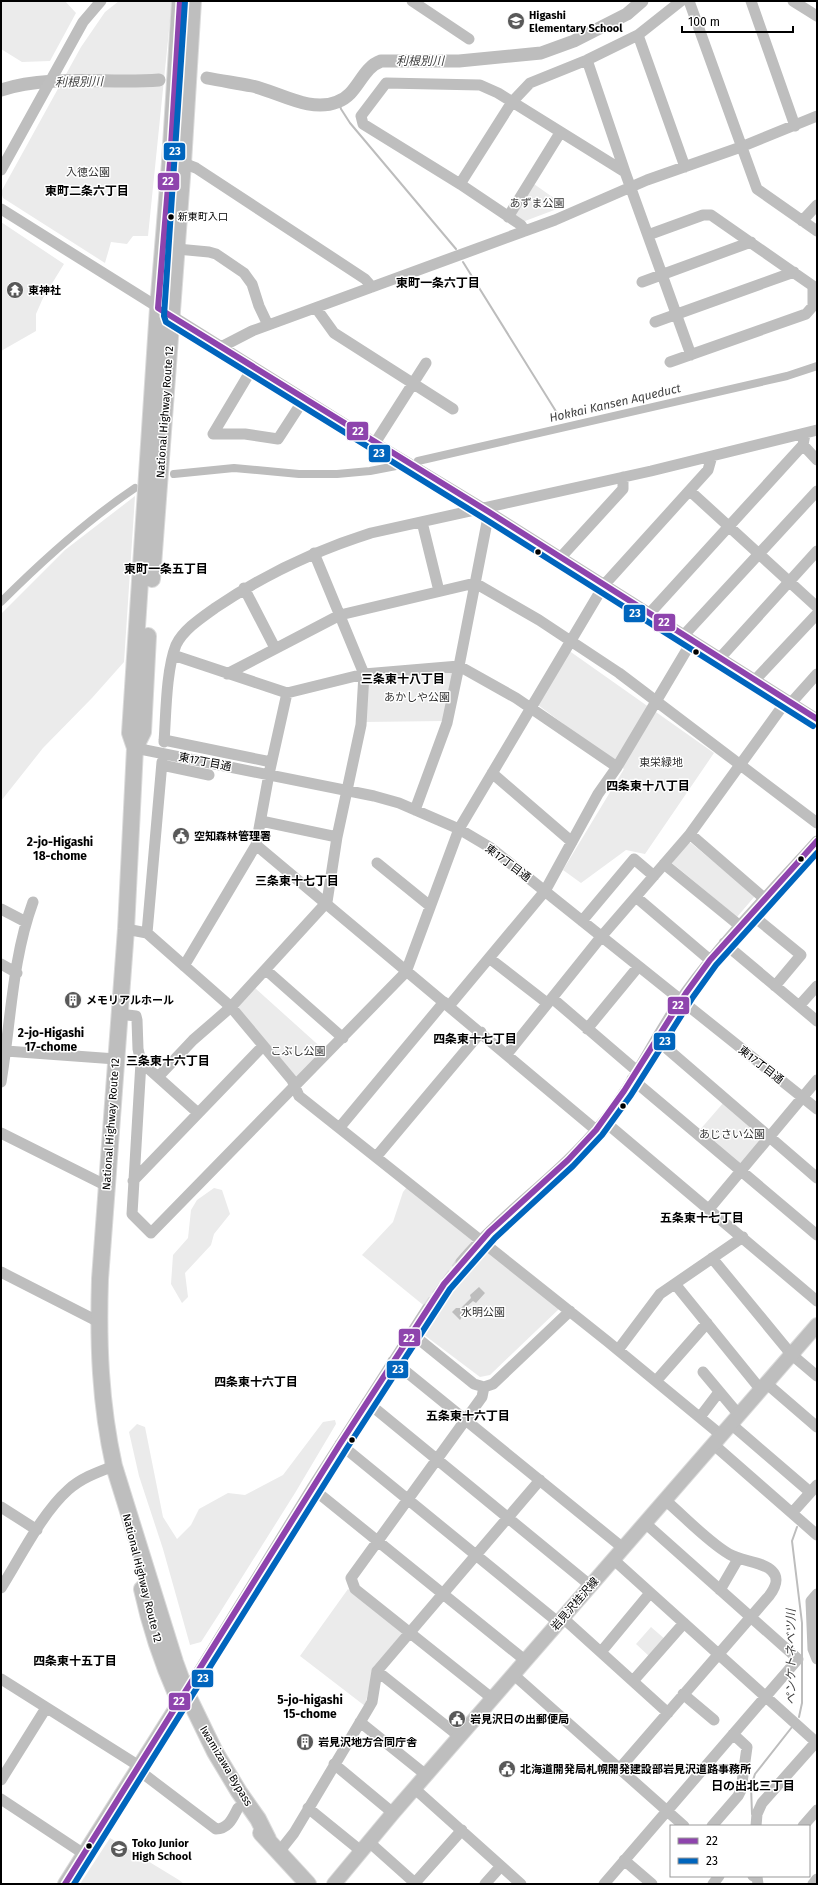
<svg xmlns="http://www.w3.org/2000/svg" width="818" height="1885" font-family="'Fira Sans','Noto Sans JP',sans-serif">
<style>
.green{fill:#ebebeb}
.water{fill:#bdbdbd}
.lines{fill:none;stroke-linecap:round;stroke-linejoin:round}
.stream{stroke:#bdbdbd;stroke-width:2}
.canal{stroke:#bdbdbd;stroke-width:8}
.river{stroke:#bdbdbd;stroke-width:13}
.minor-tunnel{stroke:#d9d9d9;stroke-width:11;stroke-dasharray:11 5.5;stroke-linecap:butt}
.major-casing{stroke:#dbdbdb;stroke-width:16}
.highway-casing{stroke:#dbdbdb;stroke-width:18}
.minor{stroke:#bebebe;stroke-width:11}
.major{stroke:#bebebe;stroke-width:14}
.highway{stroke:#bebebe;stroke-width:16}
.bus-1-casing{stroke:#fff;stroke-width:9}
.bus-2-casing{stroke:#fff;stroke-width:9}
.bus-1{stroke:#8e44ad;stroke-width:6}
.bus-2{stroke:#0065bd;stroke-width:6}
.bus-dot{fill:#000;stroke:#fff;stroke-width:1.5}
.labels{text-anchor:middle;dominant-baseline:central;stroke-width:3;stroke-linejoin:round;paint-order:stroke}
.bus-label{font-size:10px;fill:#000;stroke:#fff;text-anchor:start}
.poi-label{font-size:11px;font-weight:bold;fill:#000;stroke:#fff;text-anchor:start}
.park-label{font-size:11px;fill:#313131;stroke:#fff}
.street-label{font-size:11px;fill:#000;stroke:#fff}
.water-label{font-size:12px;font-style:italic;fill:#424242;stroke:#fff}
.neighbourhood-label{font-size:12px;font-weight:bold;fill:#000;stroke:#fff}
.line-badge{stroke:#fff;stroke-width:1.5}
.badge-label{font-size:11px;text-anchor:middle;font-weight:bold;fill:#fff}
</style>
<rect width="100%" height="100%" fill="#fff"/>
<path class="green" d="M1,1H65L76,13L50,61L22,62L1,49Z
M119,1H172L148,236H133L127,244L111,242L105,263L3,198L1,192L81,47L105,12Z
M534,184L565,206L525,221L516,216V212Z
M1,222L64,264L43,298L36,314V331L1,351Z
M135,496L124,662L92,698L43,748L1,801V614L65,550Z
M568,650L714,753L645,854L626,850L581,883L563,870L624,769L534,702Z
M456,669L444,721L363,722L367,677Z
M688,843H691L755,896L737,917L672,863Z
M255,988L325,1051L298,1079L237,1007Z
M724,1102L765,1137L740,1167L698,1132Z
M407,1187L560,1308L490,1375L480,1377L423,1334L422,1330L433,1313L362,1255L393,1222L403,1192Z
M214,1188L222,1190L230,1214L214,1234L211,1245L185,1273L188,1297L182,1303L171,1284L173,1255L188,1238L191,1210L197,1200Z
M335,1420L336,1424L295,1493L219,1614L201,1642L190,1645L163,1549L139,1476L129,1432L137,1424L145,1427L163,1517L177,1539L191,1525L199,1509L228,1493L245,1495L283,1475L323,1422Z
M348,1589L403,1633L374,1666L365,1706L300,1656Z
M651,1627L666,1640L650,1657L636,1644Z
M110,1838L179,1880L184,1884H80Z"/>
<path class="water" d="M479,1287L485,1293L476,1303L473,1301L463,1310V1315L460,1320L452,1312L456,1308H461L471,1298L470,1295Z"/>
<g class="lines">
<path class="stream" d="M339,102L341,109L350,123L456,249
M463,262L557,413
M797,1527L792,1541L802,1623V1703L799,1717
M752,1814L751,1786L755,1774L792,1727"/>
<path class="canal" d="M418,461L787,376L817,366
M174,474L234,468L299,474H337L370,471L396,466
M1,602C43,560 86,521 135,488"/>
<path class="river" d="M207,78C222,81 237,83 252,86C279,92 310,113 337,102C358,95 361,68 381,61H459L541,53L574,41L627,14L642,1
M1,90C50,74 108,84 159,80"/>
<path class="minor-tunnel" d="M427,1309L461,1262"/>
<g class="major-casing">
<path id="major" d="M65,1884L186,1692
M334,1884L393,1813L817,1325"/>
</g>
<g class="highway-casing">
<path id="highway" d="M180,1L170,162L158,308L130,733L135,748L126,929L100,1279C98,1343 100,1403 114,1466L175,1662L186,1692L215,1752L239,1792L258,1819L268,1839
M152,579L183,163L193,1
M135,748L143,732L148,636
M142,1589C150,1626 162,1662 177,1696
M261,1833L308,1884"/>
</g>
<path class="minor" d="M412,1L469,39
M689,1L757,189L817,231
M751,1L795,126
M793,1L817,16
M638,35L685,167
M587,60L625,172L691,355
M177,162L183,163L196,168L365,279L372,287
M1,170L83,22L101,1
M460,184L512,102L530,83L587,60L638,35L681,1
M1,209L375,443L489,512L817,719
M508,217L560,133
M802,221L817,205
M525,231L521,225L460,184L363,124L361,116L386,83L480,85L498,93L625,172
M648,235L703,215H711L813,286V306L806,314L670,362
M177,249L209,252L216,254L244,273L252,284L259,306L268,325
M642,282L751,242
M316,308L334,333L453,409
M655,322L794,272
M221,347L252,331L555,220L647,180L741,147L817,116
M253,367L213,434H245L278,439L304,399
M375,443L426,363
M803,445L817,460
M690,491L817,607
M422,522L439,591
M561,557L623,489V477
M244,588L275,648
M649,614L803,445L805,434
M684,635L817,491
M173,655L287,693
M720,658L817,551
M227,674L340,615L475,583L539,620L619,673L817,823
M755,680L817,614
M791,703L817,674
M164,740L271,762
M164,742C166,715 166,670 176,645C183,630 201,618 215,608C265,574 314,551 371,533L651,471L817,430
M135,748L374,796L399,803L459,829L491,848L817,1109
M162,765L209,775
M492,773L572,842
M415,810L447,723L459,666L516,698L617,767L692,641
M261,821L337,837
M690,834L765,899
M256,845L596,1130
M377,863L430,906
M664,864L740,926
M636,897L710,960
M1,909L26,922
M751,914L801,955L775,986
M582,921L634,859L654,876
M126,929L147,933L231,1007L292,1080L299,1096L607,1341L721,1435
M147,933L162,762
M724,943L817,1021
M489,958L547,1003
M1,964L17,973
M184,966L256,845L269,774L287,693L364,674L459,666L489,512
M266,970L343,1038
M552,998L637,1071
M449,1006L545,891L598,794L617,767
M799,1006L817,986
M119,1014L136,1016L137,1020L138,1049L141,1062L198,1113
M587,1029L638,967
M657,1040L817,1178
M6,1051L116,1059
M507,1054L601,937L690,834L787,700
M141,1062L132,1214L151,1233L406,972L459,829L604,585L708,470L712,456
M159,1076L193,1040L231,1007L327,902L337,837L361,725L364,674L314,553
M632,1079L817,1235
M1,1082C11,1022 12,959 33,902
M604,1121L817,1301
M340,1127L444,1002
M1,1133L107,1186
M376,1157L481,1032
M133,1181L263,1046
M709,1209L817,1080
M712,1258L791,1354L817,1376
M461,1262C504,1211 561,1174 603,1122C635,1082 656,1034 686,992C725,938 773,890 817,841
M1,1272L99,1322
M675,1284L761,1390
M411,1333L474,1384L484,1387
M618,1350L660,1294L743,1237
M393,1361L623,1548
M703,1372L739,1415
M656,1381L707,1323
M766,1383L817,1427
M367,1402L591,1586
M700,1417L719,1392
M731,1424L810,1492
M340,1444L559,1623
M713,1444L817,1535
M312,1488L526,1661
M1,1507L37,1530
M792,1513L817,1485
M614,1560L817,1743
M1,1588C20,1558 42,1513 68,1490C81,1478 98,1472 114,1466
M720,1590L738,1559
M817,1594L811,1601L813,1649L817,1659
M563,1618L668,1713
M601,1652L650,1593
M377,1671L460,1737
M514,1675L684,1826
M1,1679L139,1766
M633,1681L684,1623
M186,1692L312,1488L427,1309
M683,1694L714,1720
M493,1699L355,1589L351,1578L482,1397L484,1387L493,1384L570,1311
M360,1722L426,1775
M334,1764L393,1813
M620,1768L769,1596C775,1588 780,1579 772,1571C764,1562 740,1561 729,1554C707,1541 685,1517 665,1500
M137,1769L216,1829C229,1829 233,1817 238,1808
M1,1780L46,1708
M415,1789L521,1884
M1,1799L84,1854
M308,1808L361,1851
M712,1826L738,1796L741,1790L747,1747L733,1734
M756,1826L757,1814L762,1803L817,1741
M803,1826L817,1810
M369,1842L415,1883
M279,1852L294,1833L368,1709L372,1702L377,1671L540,1480
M624,1860L652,1884
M753,1876L757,1877L758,1884
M414,1884L462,1830
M485,1884L501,1866
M604,1884L798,1659L645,1523
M713,1884L719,1876
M813,1884L817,1879"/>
<use href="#major" class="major"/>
<use href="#highway" class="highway"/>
<g class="bus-1-casing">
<path id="bus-1" d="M180,1L170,162L158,308L489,512L817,719
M65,1884L340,1444L444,1284L489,1232L568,1160L596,1130L624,1091L686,993L710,960L817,841"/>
</g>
<g class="bus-2-casing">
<path id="bus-2" d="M185,1L164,316L166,322L485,519L813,726
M74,1884L347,1448L450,1289L495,1238L573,1166L602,1135L631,1095L693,997L716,965L817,853"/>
</g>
<use href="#bus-1" class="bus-1"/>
<use href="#bus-2" class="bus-2"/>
</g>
<defs>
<g id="school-disc" transform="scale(0.9)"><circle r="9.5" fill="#595959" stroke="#fff"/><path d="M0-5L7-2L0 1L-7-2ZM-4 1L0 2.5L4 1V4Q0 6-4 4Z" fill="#fff"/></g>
<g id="temple-disc" transform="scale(0.9)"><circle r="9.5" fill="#595959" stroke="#fff"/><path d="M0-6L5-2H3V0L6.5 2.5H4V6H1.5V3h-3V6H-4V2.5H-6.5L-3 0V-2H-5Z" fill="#fff"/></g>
<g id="civic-disc" transform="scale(0.9)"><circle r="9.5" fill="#595959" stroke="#fff"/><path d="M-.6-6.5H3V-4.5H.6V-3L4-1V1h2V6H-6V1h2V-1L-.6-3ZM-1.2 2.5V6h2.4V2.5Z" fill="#fff"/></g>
<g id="building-disc" transform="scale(0.9)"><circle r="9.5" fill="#595959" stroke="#fff"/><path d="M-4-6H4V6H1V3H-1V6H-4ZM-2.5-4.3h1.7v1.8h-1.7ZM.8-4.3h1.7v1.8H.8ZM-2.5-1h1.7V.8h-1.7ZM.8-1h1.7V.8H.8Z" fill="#fff"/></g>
</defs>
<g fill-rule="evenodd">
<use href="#school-disc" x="516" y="21"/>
<use href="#temple-disc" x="15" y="290"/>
<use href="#civic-disc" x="181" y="836"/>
<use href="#building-disc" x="73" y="1000"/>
<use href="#civic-disc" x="457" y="1719"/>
<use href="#building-disc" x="305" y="1742"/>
<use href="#civic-disc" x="507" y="1769"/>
<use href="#school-disc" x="119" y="1849"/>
</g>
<g class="bus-dot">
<circle cx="171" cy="217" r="3.5"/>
<circle cx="538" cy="552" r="3.5"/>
<circle cx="696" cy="652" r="3.5"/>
<circle cx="801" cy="859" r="3.5"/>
<circle cx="623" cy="1106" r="3.5"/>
<circle cx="352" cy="1440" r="3.5"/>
<circle cx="89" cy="1846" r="3.5"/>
</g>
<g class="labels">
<g class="bus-label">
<text x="178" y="217">新東町入口</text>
</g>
<g class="poi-label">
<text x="529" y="15">Higashi<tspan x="529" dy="13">Elementary School</tspan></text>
<text x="28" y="290">東神社</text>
<text x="194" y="836">空知森林管理署</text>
<text x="86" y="1000">メモリアルホール</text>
<text x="470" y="1719">岩見沢日の出郵便局</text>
<text x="318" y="1742">岩見沢地方合同庁舎</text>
<text x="520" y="1769">北海道開発局札幌開発建設部岩見沢道路事務所</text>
<text x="132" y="1843">Toko Junior<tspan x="132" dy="13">High School</tspan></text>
</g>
<g class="park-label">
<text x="88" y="172">入徳公園</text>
<text x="537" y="203">あずま公園</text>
<text x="417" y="697">あかしや公園</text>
<text x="661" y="762">東栄緑地</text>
<text x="298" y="1051">こぶし公園</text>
<text x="732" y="1134">あじさい公園</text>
<text x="483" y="1312">水明公園</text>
</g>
<g class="street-label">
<text transform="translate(165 412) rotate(-86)">National Highway Route 12</text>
<text transform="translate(205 762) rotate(11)">東17丁目通</text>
<text transform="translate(508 863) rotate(37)">東17丁目通</text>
<text transform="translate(761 1065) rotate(38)">東17丁目通</text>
<text transform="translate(111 1124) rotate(-86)">National Highway Route 12</text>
<text transform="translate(142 1578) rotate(76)">National Highway Route 12</text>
<text transform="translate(575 1604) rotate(-49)">岩見沢桂沢線</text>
<text transform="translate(226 1766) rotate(59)">Iwamizawa Bypass</text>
</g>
<g class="water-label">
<text x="420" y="61">利根別川</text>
<text transform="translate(79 82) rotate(-1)">利根別川</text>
<text transform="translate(615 403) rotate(-13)">Hokkai Kansen Aqueduct</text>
<text transform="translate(791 1657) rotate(-90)">ペンケトネベツ川</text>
</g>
<g class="neighbourhood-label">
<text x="87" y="191">東町二条六丁目</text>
<text x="438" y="283">東町一条六丁目</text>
<text x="166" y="569">東町一条五丁目</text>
<text x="403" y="679">三条東十八丁目</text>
<text x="648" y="786">四条東十八丁目</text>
<text x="60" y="842">2-jo-Higashi<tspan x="60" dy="14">18-chome</tspan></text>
<text x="297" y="881">三条東十七丁目</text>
<text x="51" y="1033">2-jo-Higashi<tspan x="51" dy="14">17-chome</tspan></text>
<text x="475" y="1039">四条東十七丁目</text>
<text x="168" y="1061">三条東十六丁目</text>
<text x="702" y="1218">五条東十七丁目</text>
<text x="256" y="1382">四条東十六丁目</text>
<text x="468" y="1416">五条東十六丁目</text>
<text x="75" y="1661">四条東十五丁目</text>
<text x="310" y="1700">5-jo-higashi<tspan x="310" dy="14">15-chome</tspan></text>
<text x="753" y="1786">日の出北三丁目</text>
</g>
</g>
<g class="line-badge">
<rect x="163" y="142" width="23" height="19" rx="4" fill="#0065bd"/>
<rect x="157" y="172" width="23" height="19" rx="4" fill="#8e44ad"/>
<rect x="346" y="421" width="23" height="20" rx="4" fill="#8e44ad"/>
<rect x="368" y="444" width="23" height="19" rx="4" fill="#0065bd"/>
<rect x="623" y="604" width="23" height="19" rx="4" fill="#0065bd"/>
<rect x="653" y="613" width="23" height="19" rx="4" fill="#8e44ad"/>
<rect x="667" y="996" width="23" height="19" rx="4" fill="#8e44ad"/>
<rect x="653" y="1032" width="23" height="19" rx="4" fill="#0065bd"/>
<rect x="398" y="1328" width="23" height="19" rx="4" fill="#8e44ad"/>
<rect x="386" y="1360" width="23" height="19" rx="4" fill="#0065bd"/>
<rect x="191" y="1669" width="23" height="19" rx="4" fill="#0065bd"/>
<rect x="168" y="1692" width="23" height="19" rx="4" fill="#8e44ad"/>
</g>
<g class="badge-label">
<text x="175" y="155">23</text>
<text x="168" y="185">22</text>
<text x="358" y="435">22</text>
<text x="379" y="457">23</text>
<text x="635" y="617">23</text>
<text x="664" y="626">22</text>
<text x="678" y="1009">22</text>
<text x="665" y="1045">23</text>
<text x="409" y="1342">22</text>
<text x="398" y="1373">23</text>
<text x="203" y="1682">23</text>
<text x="179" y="1705">22</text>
</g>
<rect width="818" height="1885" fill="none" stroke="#000000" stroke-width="4"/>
<rect x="670" y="1825" width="140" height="52" fill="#ffffff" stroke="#999999"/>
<rect x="678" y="1838" width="20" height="6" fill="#8e44ad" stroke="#999999"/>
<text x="706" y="1845" font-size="12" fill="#000000">22</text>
<rect x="678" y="1858" width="20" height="6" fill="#0065bd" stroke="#999999"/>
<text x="706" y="1865" font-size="12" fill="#000000">23</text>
<path d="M682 26v6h111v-6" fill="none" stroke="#000000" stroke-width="2"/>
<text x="688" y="26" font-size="12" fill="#000000" stroke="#ffffff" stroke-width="3" paint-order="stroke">100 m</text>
</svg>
